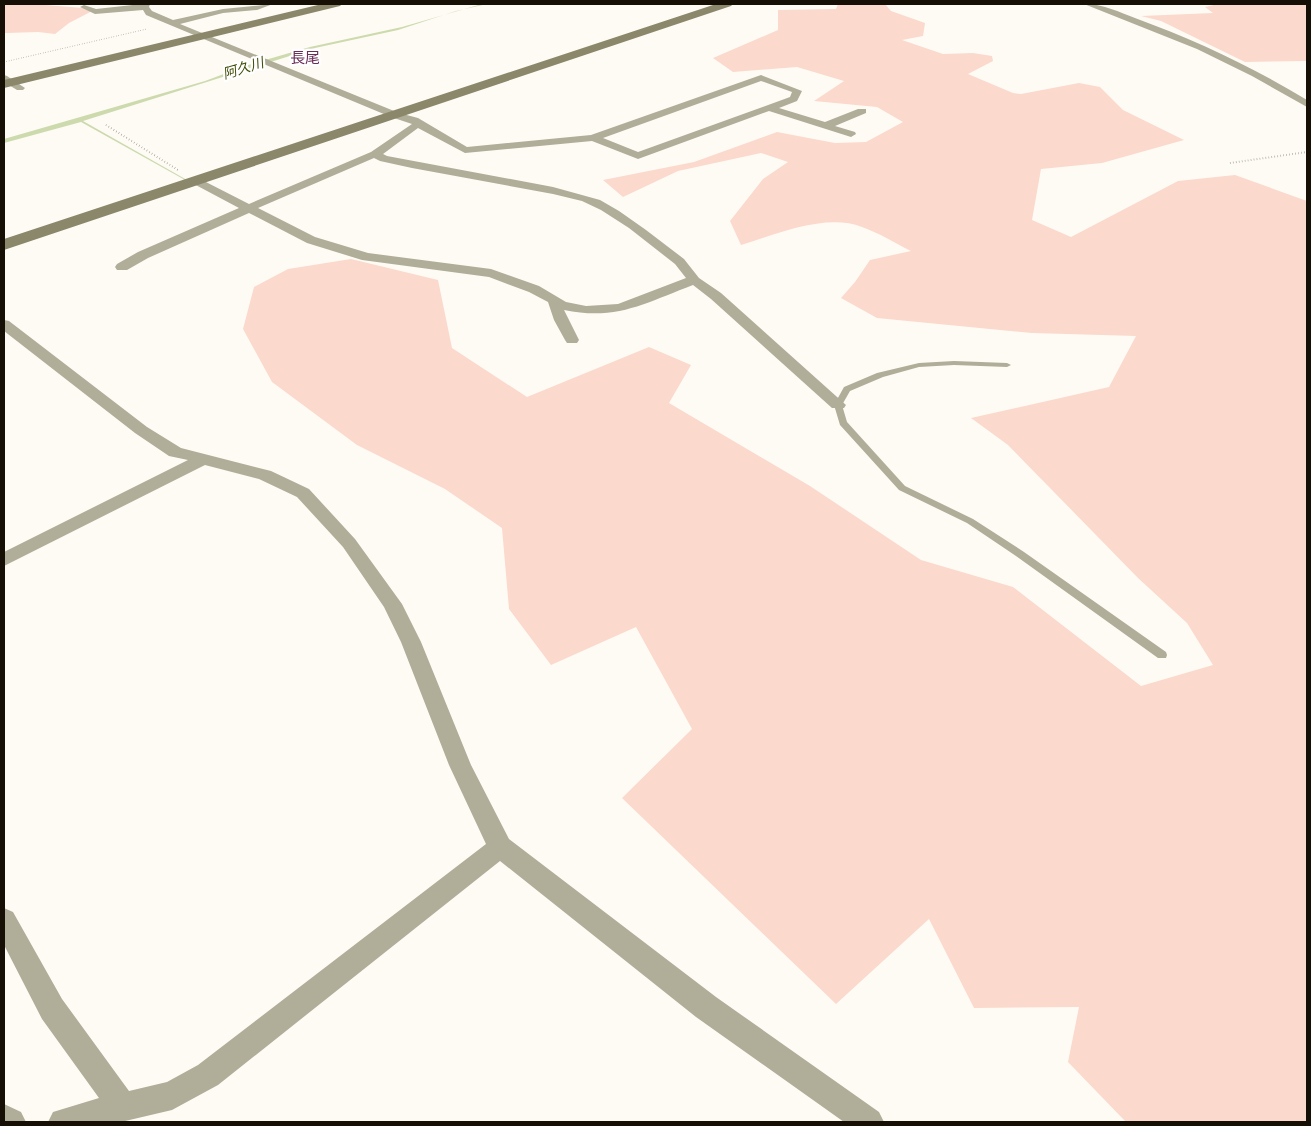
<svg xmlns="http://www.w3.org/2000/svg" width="1311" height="1126" font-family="Roboto,'Noto Sans JP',sans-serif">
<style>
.green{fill:#fbd9cc}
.water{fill:#cddaad}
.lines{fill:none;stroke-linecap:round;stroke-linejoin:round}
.path-far1{stroke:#8d8880;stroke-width:1;stroke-dasharray:0.5 2;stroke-linecap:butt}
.path{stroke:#8d8880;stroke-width:2;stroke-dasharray:0.5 2.5;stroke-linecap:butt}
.lane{fill:#b0ad99;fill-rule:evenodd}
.street{fill:#b0ad99;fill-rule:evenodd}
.secondary{fill:#8b876a;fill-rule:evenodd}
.labels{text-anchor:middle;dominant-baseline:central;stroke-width:4.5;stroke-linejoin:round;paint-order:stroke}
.far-water-label{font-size:14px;font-style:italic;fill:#3f4c03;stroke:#fff}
.far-quarter-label{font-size:15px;fill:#6a2f59;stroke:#fff}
</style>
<rect width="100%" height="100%" fill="#fefbf5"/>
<path class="green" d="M4,4H33L96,9L69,23L55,34L38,32L7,33H4Z
M838,4H885L891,11L925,23L923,36L902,40L943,54L973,53L992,56L993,61L968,74L1013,93L1021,94L1079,83L1100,87L1123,110L1184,140L1102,163L1041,169L1032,220L1071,237L1178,181L1235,175L1307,201V1122H1126L1068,1062L1079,1007L974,1008L929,919L836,1004L622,798L692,729L636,627L551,665L509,609L502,528L445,489L357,445L272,382L243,329L254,287L288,269L351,259L438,280L452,348L527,397L649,347L691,365L669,403L810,486L921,560L1013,587L1141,686L1213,665L1187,623L1138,578L1008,445L971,418L1109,387L1136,336L1032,333L877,318L841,298L855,282L870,260L911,251C895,243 879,233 862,227C826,213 777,234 741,245L730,221L763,179L788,162L761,153L678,171L623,197L603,180L694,162L777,132L835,143L866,142L903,122L877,107L814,101L844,81L797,67L733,72L713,58L778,30V10L836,9Z
M1218,4H1307V61L1245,62L1161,21L1141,16L1213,13L1205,7Z"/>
<path class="water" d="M482,4H487L456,11L398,30L315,48L83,121L187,180H185L81,122L4,143V139L205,81L245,66L310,47L402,27Z"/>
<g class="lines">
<path class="path-far1" d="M4,62L147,29"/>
<path class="path" d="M106,125L178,170
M1230,163L1307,152"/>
<path class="lane" d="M954,361L1007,363L1011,365L1007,367L954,365L919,367L883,377L850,391L842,405L847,422L905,486L973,519L1024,552L1166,652L1167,655L1166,658H1158L1016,556L967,523L899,490L840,425L834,405L844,387L877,373L919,363Z"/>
<path class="street" d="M142,4H150L149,7L152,11L173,20L223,9L273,4L257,10L223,13L180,24L399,113L418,118L467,147L591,135L761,75L802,91L797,101L779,108L825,122L858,109H866V113L835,126L855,132L856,134L851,137L769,111L638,159L592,141L465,153L418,128L383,154L387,156L553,187L600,200L619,211L646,230L684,259L699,278L721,293L846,405L844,408H832L711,299L693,285C645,303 617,321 564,310L579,340L577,343H567L565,340L554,320L548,302L529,292L489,277L362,260L307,243L249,213L148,258L127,270H117L115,267L117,264L138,252L239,208L192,183L190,181L192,179H200L249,204L371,152L412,124L391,117L146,15L143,10L95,14L80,7L84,5L96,9ZM761,81L792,92L790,97L638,152L603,138ZM374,158L380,161L412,168L553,194L582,201L601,210L629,228L675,264L686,278L618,304L586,306L566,302L539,286L491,269L368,253L315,237L258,208Z
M1084,4C1101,3 1119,12 1135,18C1195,40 1253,67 1307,100V107L1252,76L1197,49Z
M4,75L7,76L25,88L23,90H17L4,82Z
M4,320L9,321L147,427L181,448L271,471L309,489L355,539L402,604L421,642L471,765L509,839L716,997L879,1112L884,1122H844L696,1017L500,861L218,1085L172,1110L121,1122H48L53,1112L99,1098L42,1019L4,945V908L13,912L62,999L129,1091L167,1082L198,1065L486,844L449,765L401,642L384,607L343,547L297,497L259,479L205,465L4,566V552L188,460L169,456L135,433L4,331Z
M4,1104L21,1112L26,1122H4Z"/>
<path class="secondary" d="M322,4H342L340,6L4,88V80Z
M716,4H733L731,6L4,250V239Z"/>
</g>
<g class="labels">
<g class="far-water-label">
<text transform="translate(243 68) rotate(-17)">阿久川</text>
</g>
<g class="far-quarter-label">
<text x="305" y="58">長尾</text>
</g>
</g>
<rect width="1311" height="1126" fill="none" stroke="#160f05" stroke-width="10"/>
</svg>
